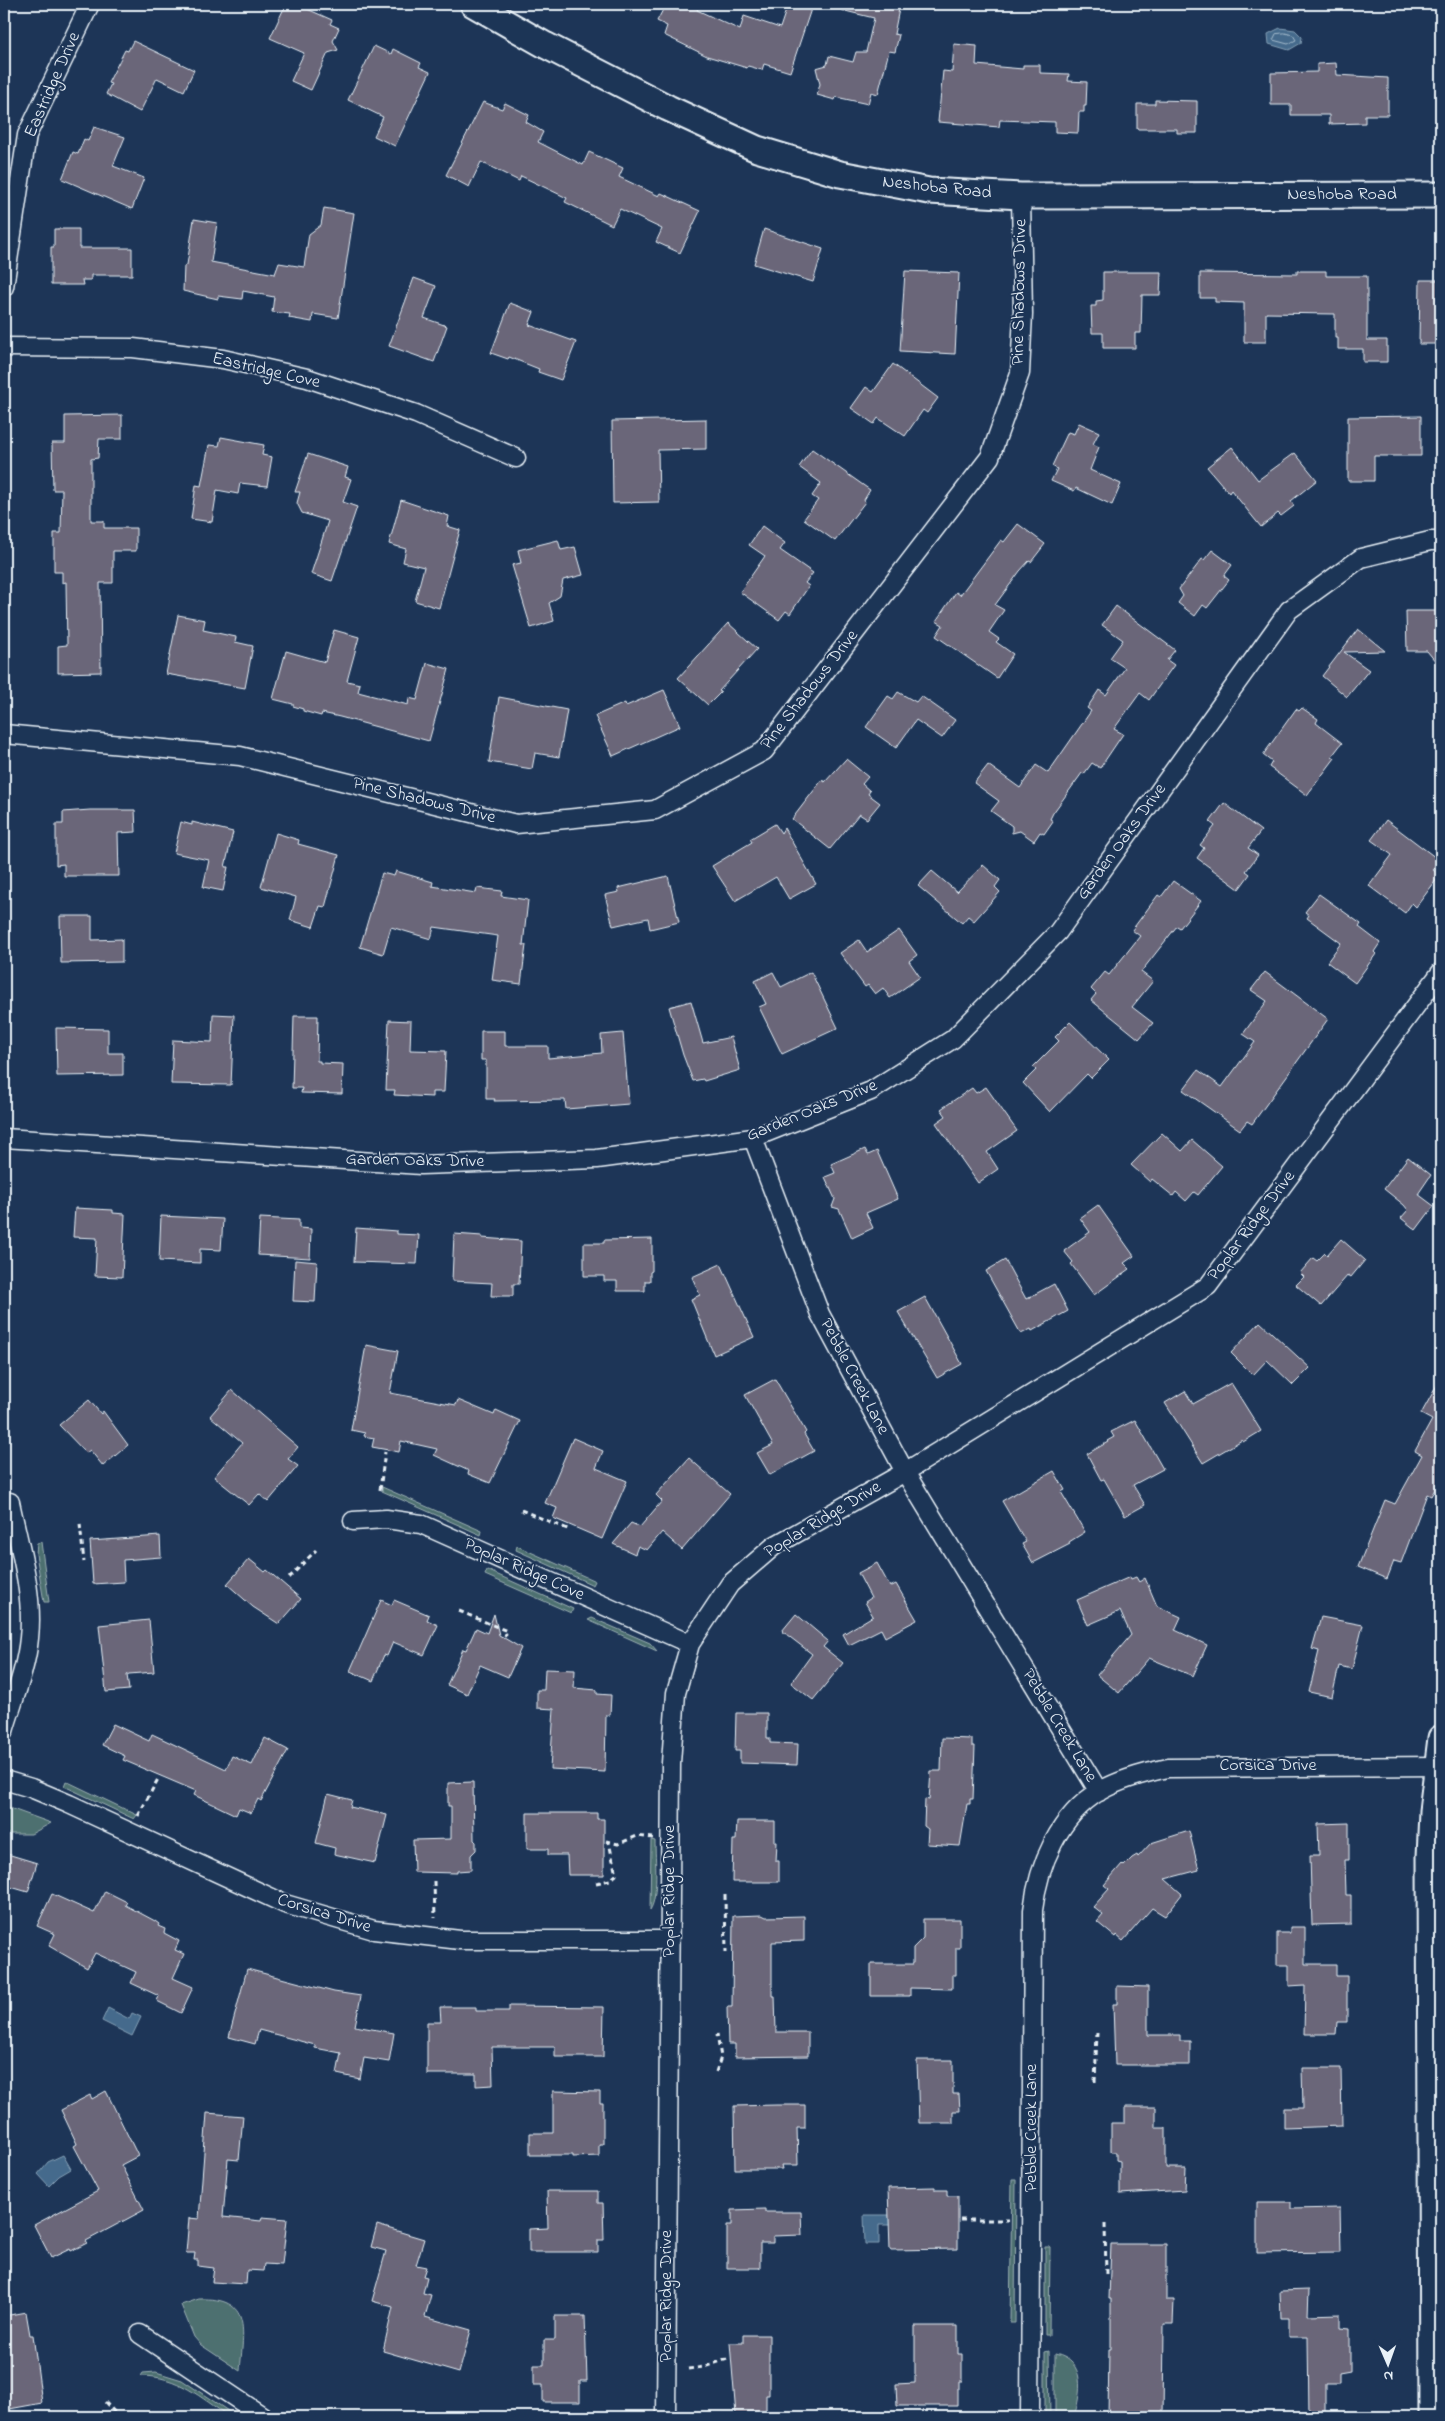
<svg xmlns="http://www.w3.org/2000/svg" width="1445" height="2421" font-family="'Indie Flower',sans-serif">
<style>
.green{fill:#4e6f6f;stroke:#9bb0b4}
.water{fill:#446b8c;stroke:#86a1b7}
.lines{fill:none;stroke-linecap:round;stroke-linejoin:round}
.shore{stroke:#a6bbcd;stroke-width:1}
.building{fill:#6b6679;stroke:#e8f1f8}
.street-casing{stroke:#e8f1f8;stroke-width:21}
.secondary-casing{stroke:#e8f1f8;stroke-width:29}
.path{stroke:#e8f1f8;stroke-width:3;stroke-dasharray:5 4;stroke-linecap:butt}
.street{stroke:#1d3557;stroke-width:18}
.secondary{stroke:#1d3557;stroke-width:25}
.labels{text-anchor:middle;dominant-baseline:central;stroke-width:4;stroke-linejoin:round;paint-order:stroke}
.street-label{font-size:18px;fill:#e8f1f8;stroke:#1d3557}
</style>
<rect width="100%" height="100%" fill="#1d3557"/>
<filter id="ink" filterUnits="userSpaceOnUse"><feTurbulence type="fractalNoise" baseFrequency=".02" numOctaves="2"/><feDisplacementMap in="SourceGraphic" scale="10" xChannelSelector="R" yChannelSelector="G"/><feConvolveMatrix kernelMatrix="1 2 1 2 8 2 1 2 1" color-interpolation-filters="sRGB"/></filter>
<g filter="url(#ink)">
<path class="green" d="M382,1487L482,1531L481,1535L382,1491Z
M41,1542L49,1602H44L36,1554L37,1543Z
M517,1546L595,1581L593,1585L516,1550Z
M487,1570L573,1609L571,1613L485,1575Z
M592,1618L650,1643L657,1651L588,1620Z
M66,1781L137,1815L134,1819L64,1786Z
M4,1806L51,1823L31,1834H4Z
M651,1840L655,1841C655,1857 659,1897 650,1910Z
M1012,2179H1016L1015,2323H1010Z
M1045,2247H1050L1049,2335H1045Z
M199,2299C253,2297 243,2331 240,2371L201,2345L194,2337L181,2305Z
M1049,2351L1050,2417H1045V2352Z
M1055,2354C1087,2361 1081,2393 1074,2417H1055Z
M156,2372L182,2380L237,2417H230C199,2397 179,2376 141,2376L143,2373Z"/>
<path class="water" d="M1280,28L1295,30L1302,37L1301,43L1289,50L1269,44L1268,34Z
M108,2008L129,2019L132,2013L141,2017L132,2036L102,2021Z
M63,2155L71,2169L59,2176L49,2186L38,2174L48,2162Z
M864,2215H899V2225H879V2244H865Z"/>
<g class="lines">
<path class="shore" d="M1285,33L1293,35L1296,40L1288,44L1273,40L1276,34Z"/>
</g>
<path class="building" d="M286,4H296L332,20L330,24L339,28L333,41L338,50L328,53L311,90L291,81L304,53L270,38Z
M666,4H700L697,10L740,30L744,16L780,28L788,4L811,9L790,72L764,64L762,70L748,66L747,68L707,56L664,35L667,26L657,21Z
M842,4H900L894,34L899,35L895,52L889,51L878,94L871,92L868,104L836,97L835,100L817,95L820,84L816,68L827,65L829,56L853,62L856,52H866L874,18L841,10Z
M133,41L194,70L184,91L157,78L140,112L106,94L111,84L108,83L125,50L128,51Z
M954,44L977,46L976,65L1023,69V65H1040V73L1069,74L1068,81L1087,82L1086,106H1084V112H1079L1078,133L1055,132V122L1000,120L999,127L938,122L943,71L952,72Z
M374,46L391,54L393,49L421,63L419,67L430,72L395,146L374,136L383,117L348,100Z
M1336,63L1337,75L1388,78V115H1365V123L1329,124V115H1291V105H1271V73L1317,72V64Z
M1155,100L1197,101V133H1177V129H1137V104H1155Z
M483,102L502,109L505,103L529,115L526,122L543,132L538,142L583,165L589,152L623,168L619,177L659,196L661,193L700,211L680,253L656,242L662,229L620,209L612,225L565,202L567,198L521,176L519,181L481,162L469,187L446,175Z
M94,127L125,137L113,166L144,178L132,209L62,179L73,152L78,154L84,139L88,141Z
M324,208L354,213L338,318L313,314L312,322L289,318L290,314L272,312L274,297L243,291L242,299L218,296V299L183,291L184,266L187,265L194,219L217,223L211,262L275,274L279,263L304,267L309,234L321,225Z
M54,229H79V248H132V275H91V280H82L83,285H51V247H54Z
M764,229L823,249L813,282L754,264Z
M905,271L959,273L955,354L900,351Z
M1297,271H1326V276H1367V340H1387V362H1363V349H1338V338H1335V314L1266,313V342H1244V303L1215,302V298H1200V273L1297,274Z
M1103,272H1161L1160,295H1142L1141,333H1135V348H1103V333H1092L1091,306H1096V301L1103,300Z
M414,278L436,286L424,318L447,326L434,362L389,346Z
M1420,280H1441V344H1419Z
M510,303L534,312L529,325L576,342L561,380L538,372L539,369L509,357L508,359L491,353Z
M893,364L938,398L927,413L923,410L905,436L878,418L874,424L851,408L866,387L873,392Z
M122,415V439H99L98,458L91,459V521H104V528H136V551H113V583H100L101,672L58,673V646L67,645L66,582L62,583V572H54V533H61L62,490H53L52,443H65V416Z
M1421,416V456H1374V481H1348V417Z
M706,419V449L658,450L659,502L613,503L612,421Z
M1079,423L1099,432L1093,444L1099,447L1090,470L1121,484L1112,505L1076,488L1074,491L1051,481L1057,469L1052,466L1068,432L1074,434Z
M221,437L264,445L262,455L272,457L267,486L240,483L238,494L217,490L212,522L191,519L196,485L201,486L209,445L219,446Z
M1232,447L1258,480L1295,453L1317,480L1291,501L1294,506L1281,516L1278,513L1261,527L1231,490L1229,493L1207,467Z
M812,449L870,490L864,500L865,502L835,541L804,519L818,500L812,496L821,483L799,467Z
M308,454L348,467L345,477L351,479L343,502L357,507L332,581L311,574L328,521L302,513L297,503L300,492H295Z
M401,500L449,516L447,526L460,530L439,608L415,601L424,567L403,562L406,549L389,544Z
M1018,524L1045,544L1031,562L1029,561L1020,571L995,605L1004,610L989,632L999,639L996,642L1013,654L997,678L936,636L943,625L936,621L956,592L960,595L1001,540L1004,542Z
M762,526L785,543L780,550L813,573L805,583L809,586L790,614L786,611L779,620L740,592L765,556L749,545Z
M558,540L561,550L575,547L583,575L563,580L560,596L549,603L554,621L531,628L512,565L521,563L518,550Z
M1212,550L1232,565L1224,576L1229,580L1207,608L1203,605L1195,616L1178,603L1183,596L1179,589L1202,559L1204,560Z
M1116,606L1175,650L1167,660L1174,665L1149,700L1140,693L1114,729L1123,734L1100,768L1092,763L1084,774L1082,773L1053,813L1050,819L1053,821L1044,834L1040,832L1034,841L1020,831L1012,833V826L991,811L999,801L974,783L988,765L1020,788L1036,765L1048,773L1091,711L1087,708L1099,690L1106,695L1125,668L1110,658L1123,640L1102,625Z
M1406,611H1441V668L1427,651H1407Z
M178,615L205,620L203,630L236,637L235,642L253,646L245,688L166,674Z
M728,623L757,649L719,691L721,692L708,705L678,678Z
M1358,629L1385,651L1344,652L1369,670L1347,697L1322,676Z
M334,630L359,637L347,681L360,684L358,692L408,705L409,698L417,700L427,663L449,669L429,741L340,717L322,713L321,716L303,711V709L293,706V704L273,699L286,651L325,662Z
M664,690L680,726L613,756L595,716L625,703L626,706Z
M898,692L916,702L921,696L955,720L942,738L916,720L896,748L866,727L888,696L893,699Z
M499,697L567,710L559,757L535,753L532,769L489,762Z
M1302,708L1318,719L1316,723L1342,743L1332,756L1335,758L1307,795L1269,767L1272,762L1263,755L1296,709L1299,711Z
M846,759L868,777L862,784L870,791L868,794L880,803L867,819L859,814L830,849L792,819L822,780L825,782Z
M1224,803L1261,831L1248,848L1258,855L1246,871L1250,874L1239,889L1197,858L1204,848L1200,845L1215,826L1210,822Z
M90,810H135L136,832L118,833L119,876H64V864L56,865V824H63V812Z
M1386,820L1440,861L1433,870L1440,875L1416,907L1412,903L1405,913L1369,886L1392,855L1371,840Z
M181,822L192,825V822L233,832L225,867H228L223,891L203,887L209,860L174,853Z
M775,824L781,833L784,828L816,884L789,899L776,877L735,901L712,866L752,842L750,839Z
M276,833L299,840L298,844L339,855L325,907L320,906L313,927L290,920L296,897L261,887Z
M983,865L1000,880L995,887L1000,892L974,921L968,916L962,923L918,886L932,871L957,892Z
M396,871L433,882L432,886L476,893L477,888L502,891L501,896L528,900L523,945H526L521,984L492,980L498,936L434,927L431,939L391,927L383,954L360,947L382,873L394,876Z
M668,876L679,922L650,929L648,918L613,926L605,895L619,892L618,888Z
M1173,881L1201,901L1180,928L1177,926L1141,972L1153,981L1132,1007L1153,1023L1139,1039L1091,1000L1096,994L1091,989L1105,972L1109,975L1140,936L1132,930L1158,895L1161,897Z
M1319,894L1361,924L1359,927L1380,943L1374,952L1376,954L1355,983L1327,962L1341,943L1307,918L1309,915L1305,912Z
M60,916H92V940L122,939V962L61,963Z
M899,930L917,955L909,961L920,977L890,998L883,988L875,994L868,985L865,987L840,953L859,940L867,952Z
M773,972L781,987L811,972L838,1028L782,1054L759,1007L766,1004L755,981Z
M1265,972L1328,1019L1252,1124L1247,1121L1240,1130L1183,1090L1198,1070L1222,1087L1255,1042L1243,1034L1267,1001L1251,990Z
M691,1001L703,1043L731,1037L740,1070L704,1081L703,1079L693,1081L683,1055L669,1007Z
M213,1014L234,1015L231,1085L171,1084L173,1040L212,1042Z
M294,1016H318L317,1061H320V1063L343,1064L342,1094L301,1093L302,1088H292Z
M389,1020L411,1021L410,1050L446,1051L444,1092H432V1097L394,1095L395,1090H386Z
M1070,1022L1109,1060L1091,1078L1087,1074L1050,1112L1023,1083L1036,1070L1033,1067L1059,1041L1055,1037Z
M56,1028L108,1029V1053H123V1075L57,1076Z
M481,1031H505V1046H548V1058L602,1053L601,1035L623,1033L629,1104L566,1109L565,1100L494,1101L495,1099H486V1060H481Z
M986,1087L1017,1131L987,1152L998,1169L978,1183L936,1123L946,1116L941,1109L972,1088L976,1093Z
M1162,1133L1182,1151L1192,1140L1222,1166L1198,1195L1194,1192L1186,1201L1176,1192L1173,1196L1152,1179L1150,1182L1131,1165Z
M865,1149L868,1155L877,1151L898,1199L866,1213L873,1228L852,1238L839,1209L832,1207L835,1199L825,1177L835,1173L831,1164Z
M1408,1157L1431,1175L1418,1194L1434,1206L1416,1230L1401,1218L1408,1210L1404,1205L1384,1189Z
M1098,1205L1134,1256L1124,1263L1130,1269L1094,1295L1071,1264L1073,1262L1064,1251L1090,1232L1080,1218Z
M75,1208L113,1210V1213L125,1214L122,1277L95,1276L97,1238L73,1237Z
M161,1216L223,1219L221,1250L200,1249V1263L159,1261Z
M260,1218L299,1220V1228L311,1229L310,1258L258,1255Z
M356,1228L397,1231V1234L419,1235L417,1264L354,1262Z
M454,1234L482,1236V1238L521,1241L519,1284H513V1296H491L492,1283L452,1281Z
M652,1239V1271L650,1272V1281H645V1291H617V1281H604V1276H584V1243H604V1240Z
M1341,1239L1365,1260L1351,1277L1348,1275L1321,1306L1296,1285L1304,1277L1300,1273L1313,1258L1317,1261L1325,1253L1327,1255Z
M295,1260L317,1262L315,1302L293,1301Z
M1005,1260L1026,1299L1054,1284L1068,1311L1032,1331L1031,1329L1021,1334L986,1271Z
M721,1264L754,1337L714,1355L691,1299L700,1295L692,1277Z
M925,1297L962,1364L937,1378L898,1312Z
M1260,1322L1310,1368L1293,1385L1267,1360L1253,1375L1231,1353Z
M366,1345L398,1351L390,1393L456,1405L458,1400L494,1415L496,1410L520,1421L490,1483L468,1474L469,1471L434,1455L437,1449L401,1441L399,1452L372,1447L374,1438L364,1436L365,1433L351,1430Z
M1441,1378V1479L1431,1496L1427,1494L1401,1563L1394,1561L1387,1579L1358,1567L1385,1500L1395,1504L1422,1455L1415,1451L1432,1420L1421,1414Z
M775,1379L806,1432L804,1434L814,1451L770,1475L757,1453L773,1445L745,1395Z
M1231,1383L1261,1431L1243,1442L1242,1440L1203,1463L1165,1403L1185,1391L1193,1404Z
M232,1390L298,1447L288,1459L298,1466L268,1502L259,1494L249,1505L214,1477L242,1443L210,1416Z
M89,1400L101,1414L103,1411L128,1445L103,1466L90,1450L86,1453L59,1425Z
M1135,1420L1163,1469L1133,1485L1145,1505L1125,1516L1104,1479L1101,1480L1087,1454L1108,1442L1107,1441L1114,1437L1111,1432Z
M573,1438L603,1451L596,1468L627,1481L602,1539L553,1518L557,1508L545,1503Z
M689,1458L730,1494L682,1550L662,1532L647,1550L638,1546L635,1554L613,1544L631,1523L640,1527L662,1501L656,1495Z
M1054,1471L1065,1490L1061,1492L1085,1532L1069,1542L1070,1544L1033,1563L1022,1544L1026,1542L1002,1501Z
M160,1536L161,1557L123,1560L124,1582L93,1584L90,1541Z
M249,1559L265,1572L267,1570L301,1599L279,1624L253,1607L227,1584Z
M877,1563L890,1587L896,1584L917,1620L885,1637L881,1629L849,1645L843,1634L873,1616L865,1602L871,1598L858,1573Z
M1130,1577L1131,1579L1136,1577L1139,1582L1145,1578L1157,1606L1181,1617L1175,1630L1207,1645L1193,1676L1149,1658L1119,1693L1097,1675L1131,1635L1120,1611L1088,1625L1077,1600Z
M381,1600L392,1605L394,1600L429,1615L427,1620L438,1625L424,1655L393,1642L387,1656L384,1655L373,1681L350,1671Z
M494,1614L499,1635L521,1648L508,1677L480,1665L467,1694L447,1685L463,1649L466,1650L476,1628L487,1633Z
M796,1614L828,1641L823,1647L843,1663L813,1700L791,1683L812,1654L782,1631Z
M1321,1617L1363,1625L1352,1669L1339,1666L1332,1697L1309,1692L1319,1651L1312,1649Z
M149,1620L154,1672L129,1674L127,1675L129,1690L106,1692L99,1625Z
M545,1669L575,1670L574,1688L597,1690V1694L611,1695L610,1715H606L605,1772L550,1769L554,1709L537,1708V1690H544Z
M736,1713H767V1738H770V1743L798,1744L797,1765L740,1763V1751H735Z
M113,1724L149,1741L152,1734L226,1769L232,1756L252,1765L265,1738L288,1750L261,1801L258,1799L251,1813L239,1808L236,1815L194,1795L196,1791L123,1760L125,1756L102,1745Z
M942,1738L972,1739V1746H975L973,1799H970V1804H967L960,1846L927,1844L928,1829L924,1826L925,1799L929,1800L931,1771H941Z
M473,1782L474,1840L476,1842V1850L471,1855V1870L457,1871V1873L414,1872L413,1840L451,1839V1806H448V1783Z
M328,1794L352,1800L350,1807L387,1815L375,1863L334,1854L335,1848L316,1843Z
M527,1813H597V1819H604V1875H568L567,1855H548V1849H527Z
M737,1821H775V1842H777L776,1861H779V1882H732L733,1840H736Z
M1349,1823V1860H1345L1346,1895H1351V1924L1312,1925L1310,1856H1319L1318,1824Z
M1189,1831L1199,1870L1165,1879L1182,1894L1165,1916L1152,1908L1123,1941L1116,1935L1115,1937L1097,1922L1103,1915L1093,1907L1109,1889L1104,1885L1122,1864L1124,1866L1132,1858L1137,1855L1138,1857L1151,1843Z
M4,1853L37,1863L28,1892L4,1885Z
M105,1891L127,1902L125,1905L155,1921L159,1924L158,1926L165,1929L164,1933L179,1941L175,1950L184,1954L173,1978L193,1987L181,2013L157,2001L159,1996L131,1983L136,1972L95,1953L87,1968L49,1946L55,1934L37,1926L52,1894L94,1913Z
M762,1915L766,1917L804,1916V1941L772,1942V1996H775L776,2032H808V2056L735,2057V2044H728L727,2007H732L733,1916Z
M923,1919H960V1948H956V1975H952V1989L910,1988V1996H871V1964H913V1948L923,1938Z
M1290,1927H1305V1964H1336V1976H1347V2022H1337L1336,2034H1304L1305,1985L1289,1986V1965H1277V1933H1290Z
M247,1969L334,1992L361,1996L355,2026L394,2033L389,2062L364,2058L360,2079L337,2074L341,2053L315,2048V2045L259,2030L255,2044L229,2037Z
M1117,1986L1148,1987V2035H1180V2041H1190V2065H1115L1113,2004H1117Z
M509,2006L604,2007L603,2057H555V2047H492L493,2085L476,2086V2074H427V2022H441L440,2007H476V2011H509Z
M917,2060H953V2094H959L960,2111H953V2123H919Z
M1302,2068H1341L1342,2126L1284,2128V2108H1303Z
M106,2091L138,2156L121,2165L144,2210L86,2241L87,2243L71,2251L70,2249L51,2258L34,2225L98,2191L74,2146L77,2144L61,2110L90,2095L92,2099Z
M553,2091L600,2092V2103H603V2144H599V2156L573,2157V2155H530V2133H553Z
M777,2105H805V2128H797L798,2165H781L782,2169H735L734,2106Z
M1125,2107H1156V2128H1166V2168H1186L1185,2190L1120,2194V2161L1116,2160V2152H1111V2123H1125Z
M207,2113L243,2116L239,2160L228,2159L223,2217L261,2221L262,2217L287,2219L282,2265L264,2264L263,2271L247,2270L246,2284L212,2282L214,2268L198,2266V2260H194L195,2253H186L189,2218L199,2219Z
M935,2187V2190H947V2196H958V2249L890,2250L888,2188Z
M547,2191H598V2203H603L604,2240H598V2252H529V2229L548,2228Z
M1257,2202H1291V2209L1340,2208L1341,2252L1257,2253Z
M765,2209V2212H801L802,2235L773,2236V2243H760V2268H727V2225H732V2210Z
M377,2225L424,2239L416,2265L426,2267L423,2276L427,2277L423,2293L431,2295L425,2317L471,2330L459,2373L383,2351L393,2307L372,2301L386,2251L371,2247Z
M1111,2244H1166V2300H1174L1173,2324H1164L1163,2417H1108L1109,2349H1111V2299H1109Z
M1309,2290L1308,2315L1340,2314V2327L1350,2328V2371L1339,2373V2384H1325V2417H1309L1308,2337H1289V2318H1281L1280,2291Z
M26,2312L30,2335H33L42,2403L4,2410V2316Z
M555,2316H585L587,2381H580V2402H543V2385H534V2365H544V2340H555Z
M915,2326H958V2354H962V2381H959V2388H957V2406H897L896,2384L915,2383Z
M743,2335H769V2395H766V2414L736,2415L730,2343H743Z"/>
<g class="lines">
<g class="street-casing">
<path id="street" d="M4,287L27,135L90,4
M4,347L133,348L223,359L307,378L416,414L516,458
M4,734L240,756L516,824L655,810L764,751L990,457L1020,373L1023,314L1021,196
M4,1138L421,1165L597,1159L753,1138L871,1091L953,1039L1058,932L1289,610L1361,558L1430,541H1441
M753,1138L820,1314L905,1472L1099,1792
M353,1521L386,1519L421,1524L690,1644
M4,1731C13,1700 26,1670 29,1638C34,1593 19,1546 10,1502
M4,1780L31,1788L69,1804L285,1904L374,1930L460,1940H669
M140,2334L264,2417
M666,2417L671,1763L676,1693L690,1644L730,1584L774,1546L905,1472L1208,1286L1441,972
M1030,2417L1033,1910C1038,1866 1059,1815 1100,1791C1121,1779 1144,1773 1168,1768L1441,1766"/>
</g>
<g class="secondary-casing">
<path id="secondary" d="M473,4L545,45L668,108L757,149L840,174L929,191L1021,196L1441,195
M1432,2417L1430,1857L1432,1811L1441,1738"/>
</g>
<path class="path" d="M380,1490L385,1452
M521,1510L570,1530
M80,1524L84,1562
M289,1578L316,1550
M459,1611L507,1631L505,1636
M138,1816L158,1779
M606,1841L618,1844L637,1836L653,1838
M434,1881L435,1918
M596,1883L610,1880L616,1875L609,1842
M725,1895L726,1953
M716,2072L721,2057L717,2034
M1095,2082L1097,2033
M960,2220H1009
M1105,2224L1106,2274
M688,2369L704,2367L727,2359
M105,2402L119,2417"/>
<use href="#street" class="street"/>
<use href="#secondary" class="secondary"/>
</g>
</g>
<g class="labels">
<g class="street-label">
<text transform="translate(53 85) rotate(-66)">Eastridge Drive</text>
<text transform="translate(937 188) rotate(6)">Neshoba Road</text>
<text x="1342" y="195">Neshoba Road</text>
<text transform="translate(1020 292) rotate(-89)">Pine Shadows Drive</text>
<text transform="translate(266 371) rotate(13)">Eastridge Cove</text>
<text transform="translate(810 690) rotate(-52)">Pine Shadows Drive</text>
<text transform="translate(424 801) rotate(14)">Pine Shadows Drive</text>
<text transform="translate(1122 842) rotate(-54)">Garden Oaks Drive</text>
<text transform="translate(812 1111) rotate(-22)">Garden Oaks Drive</text>
<text transform="translate(415 1161) rotate(1)">Garden Oaks Drive</text>
<text transform="translate(1252 1226) rotate(-53)">Poplar Ridge Drive</text>
<text transform="translate(854 1377) rotate(62)">Pebble Creek Lane</text>
<text transform="translate(823 1520) rotate(-31)">Poplar Ridge Drive</text>
<text transform="translate(524 1570) rotate(24)">Poplar Ridge Cove</text>
<text transform="translate(1059 1726) rotate(59)">Pebble Creek Lane</text>
<text x="1268" y="1766">Corsica Drive</text>
<text transform="translate(670 1891) rotate(-90)">Poplar Ridge Drive</text>
<text transform="translate(324 1914) rotate(17)">Corsica Drive</text>
<text transform="translate(1032 2128) rotate(-90)">Pebble Creek Lane</text>
<text transform="translate(667 2296) rotate(-90)">Poplar Ridge Drive</text>
</g>
</g>
<rect width="1445" height="2421" fill="none" stroke="#1d3557" stroke-width="20"/>
<rect x="10" y="10" width="1425" height="2401" fill="none" stroke="#e8f1f8" stroke-width="2" filter="url(#ink)"/>
<g transform="translate(1388 2364) rotate(178)" stroke="#1d3557" stroke-width="4" paint-order="stroke">
<path d="M0-4L9 19L0 12L-9 19Z" fill="#e8f1f8"/>
<text y="-8" font-size="14" font-weight="bold" text-anchor="middle" fill="#e8f1f8">N</text>
</g>
</svg>
